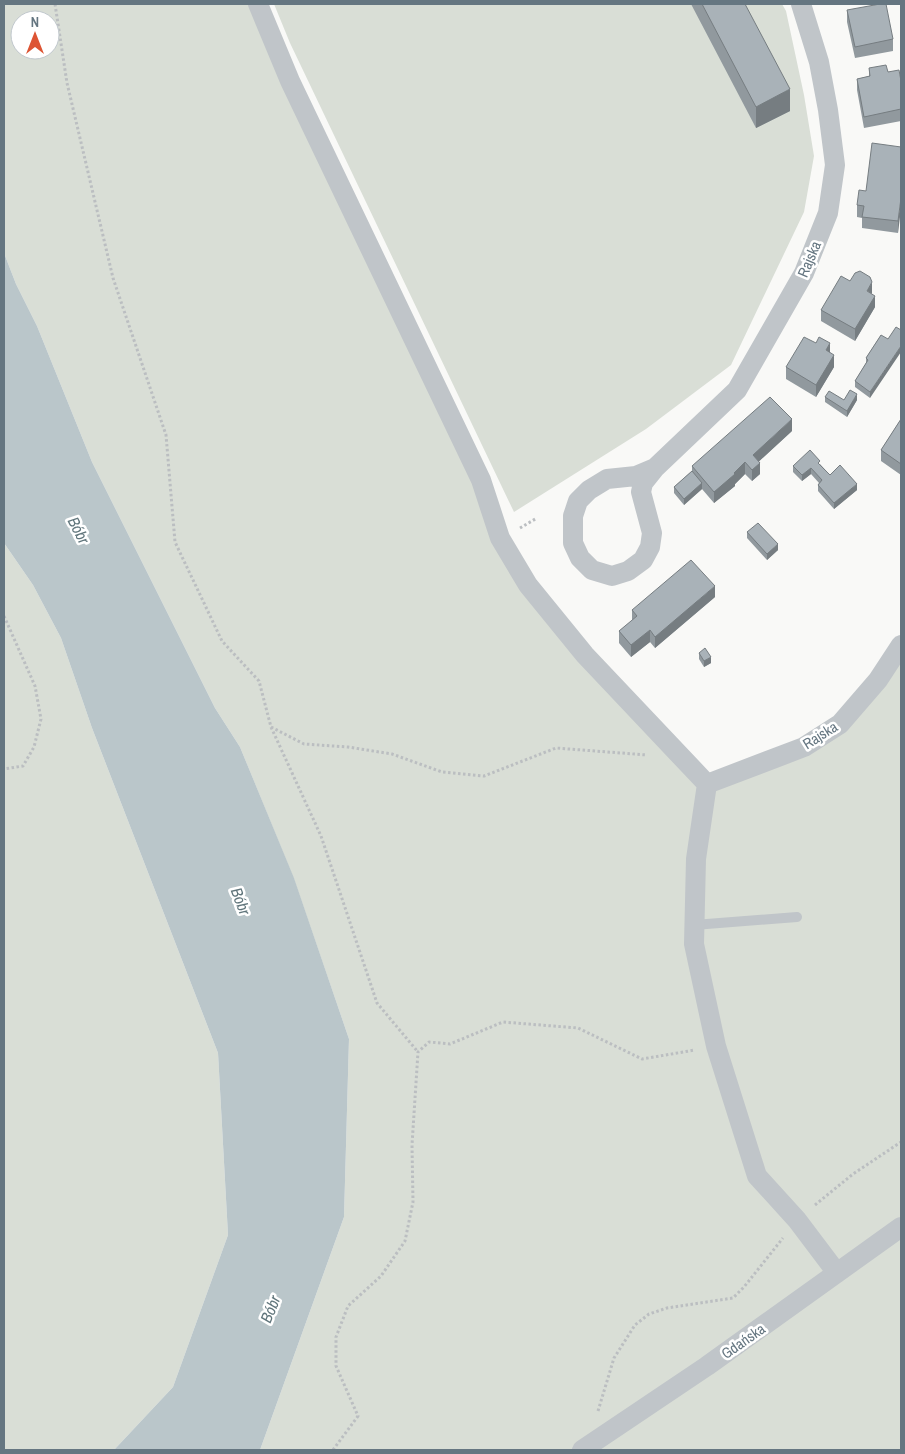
<svg xmlns="http://www.w3.org/2000/svg" width="905" height="1454" font-family="'Archivo Narrow',sans-serif">
<style>
.green{fill:#d9ded6;fill-rule:evenodd}
.water{fill:#bac6ca}
.lines{fill:none;stroke-linecap:round;stroke-linejoin:round}
.path{stroke:#bbbec1;stroke-width:3;stroke-dasharray:2.5 2.5;stroke-linecap:butt}
.lane{stroke:#c0c5c9;stroke-width:10}
.street{stroke:#c0c5c9;stroke-width:20}
.wall{fill:#91999e}
.shaded-wall{fill:#767d81}
.building{fill:#a9b2b8;stroke:#767d81}
.labels{text-anchor:middle;dominant-baseline:central;stroke-width:5;stroke-linejoin:round;paint-order:stroke}
.street-label{font-size:15px;fill:#657681;stroke:#fff}
.water-label{font-size:16px;font-style:italic;fill:#60757b;stroke:#fff}
</style>
<rect width="100%" height="100%" fill="#f9f9f7"/>
<path class="green" d="M4,4H258L528,585L707,784L840,724L901,645V1450H260L344,1217L349,1039L294,879L240,747L215,708L92,462L37,326L16,284L4,253ZM20,20H50V50H20Z
M274,4H782L786,11L804,95L814,156L804,212L731,365L646,429L514,512L290,43Z
M4,543L33,585L61,638L92,728L218,1053L228,1235L173,1387L114,1450H4Z"/>
<path class="water" d="M4,253L16,284L37,326L92,462L215,708L240,747L294,878L349,1039L344,1217L260,1450H114L173,1387L228,1235L218,1053L92,728L61,638L33,585L4,543Z"/>
<g class="lines">
<path class="path" d="M55,4L67,83L113,278L166,435L175,542L222,641L259,681L271,727L321,836L377,1003L418,1052
M520,528L537,518
M4,616L35,686L41,719L34,747L23,766L4,769
M271,727L304,744L348,747L392,754L442,772L484,776L556,748L647,755
M815,1205L853,1174L901,1142
M598,1411L614,1358L635,1325L649,1314L667,1308L733,1298L744,1287L783,1238
M333,1450L358,1416L336,1366V1337L348,1306L381,1276L405,1241L413,1202L412,1145L418,1052L429,1042L450,1044L503,1022L578,1028L642,1059L695,1050"/>
<path class="lane" d="M694,925L797,917"/>
<path class="street" d="M258,4L290,81L481,480L500,538L528,585L585,655L707,784
M655,468L636,476L607,479L589,490L578,501L573,516V543L580,558L592,570L612,576L628,571L643,560L650,547L652,533L641,492L643,483L655,468L737,390L804,273L828,213L835,165L828,110L819,62L801,4
M707,784L696,859L694,944L716,1046L757,1176L797,1220L837,1273
M707,784L804,747L840,724L878,680L901,645
M582,1450L707,1366L901,1227"/>
</g>
<path class="wall" d="M691,4H745L790,111L756,128Z
M847,10L893,39V51L855,58L847,22Z
M869,68L888,72L901,81V121L864,128L857,90V79L869,76Z
M901,147L898,233L862,228V218L857,217V205L866,191Z
M872,294L875,307L855,341L821,321V310Z
M881,335L870,398L855,387V381L866,363V358Z
M830,352L834,367L816,397L786,379V367Z
M825,397L844,400H857L847,417L825,402Z
M901,419V475L881,461V450Z
M792,431L759,461L760,474L752,481L745,474L735,484V486L714,503L702,489L684,505L674,493V487L692,471V466Z
M820,464L830,475L857,490L834,509L818,491V485L819,483L811,474L802,481L793,472V466Z
M747,532L778,550L767,560L747,538Z
M715,597L655,648L650,642L631,657L619,643V631L632,621V610Z
M699,653L711,663L704,667L699,659Z"/>
<path class="shaded-wall" d="M790,89V111L756,128V107Z
M901,198V209L898,233V221Z
M872,282V294L867,291Z
M875,296V307L855,341V329Z
M830,343V355L826,350Z
M901,346V352L870,398V392Z
M834,355V367L816,397V385Z
M857,394V400L847,417V411Z
M792,419V431L753,467V455Z
M745,462V474L735,484V486L714,503V492Z
M760,463V474L752,481V470Z
M811,468V474L802,481V475Z
M702,483V489L684,505V499Z
M857,484V490L834,509V503Z
M778,544V550L767,560V554Z
M715,586V597L655,648V637Z
M650,630V642L631,657V645Z
M711,657V663L704,667V661Z"/>
<path class="building" d="M702,4H745L790,89L756,107Z
M880,4H886L893,39L855,47L847,10Z
M886,65L888,72L899,70L901,81V109L864,117L857,79L870,76L869,68Z
M872,143L901,147V198L898,221L862,217L864,206L857,205L859,190L866,191Z
M860,271L870,277L872,282L867,291L875,296L855,329L821,310L841,276L850,281L855,273Z
M896,327L901,330V346L870,392L855,381L868,360L866,358L881,335L888,339Z
M804,337L816,343L819,337L830,343L826,350L834,355L816,385L786,367Z
M850,390L857,394L847,411L825,397L829,391L844,400Z
M770,397L792,419L753,455L760,463L752,470L745,462L734,473L735,474L714,492L692,466Z
M901,419V464L881,450Z
M810,450L820,461L818,463L830,475L840,465L857,484L834,503L818,485L822,480L811,468L802,475L793,466Z
M692,471L702,483L684,499L674,487Z
M758,523L778,544L767,554L747,532Z
M691,560L715,586L655,637L650,630L631,645L619,631L637,616L632,610Z
M705,648L711,657L704,661L699,653Z"/>
<g class="labels">
<g class="street-label">
<text transform="translate(809 259) rotate(-67)">Rajska</text>
<text transform="translate(820 735) rotate(-32)">Rajska</text>
<text transform="translate(743 1341) rotate(-35)">Gdańska</text>
</g>
<g class="water-label">
<text transform="translate(79 530) rotate(63)">Bóbr</text>
<text transform="translate(241 901) rotate(69)">Bóbr</text>
<text transform="translate(270 1309) rotate(-68)">Bóbr</text>
</g>
</g>
<rect width="905" height="1454" fill="none" stroke="#657681" stroke-width="10"/>
<g transform="translate(35 35)"><circle r="24" fill="#ffffff" stroke="#c1c8cd"/>
<path d="M0-4L9 19L0 12L-9 19Z" fill="#dd5433"/>
<text y="-8" font-size="14" font-weight="bold" text-anchor="middle" fill="#657681">N</text>
</g>
</svg>
